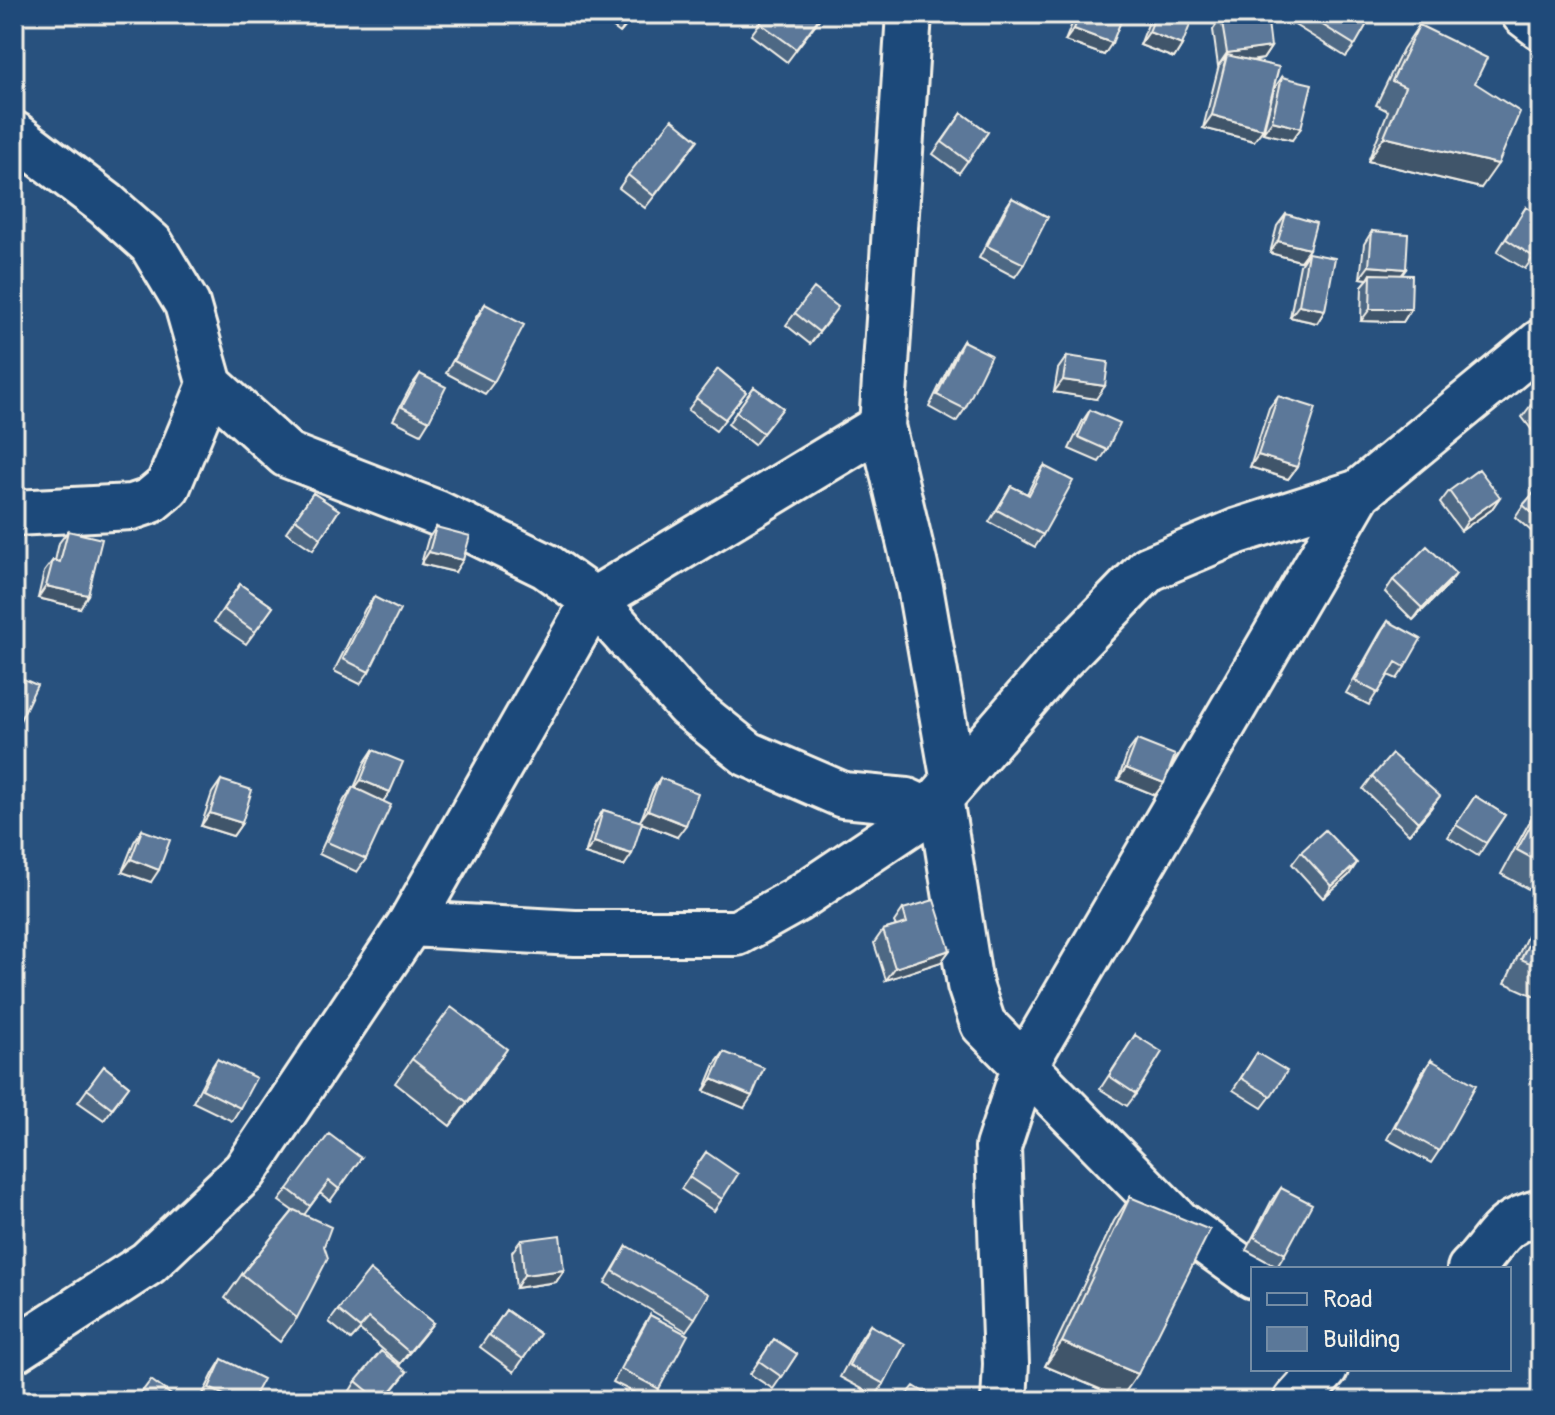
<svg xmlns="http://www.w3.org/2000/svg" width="1555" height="1415" font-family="Pangolin,sans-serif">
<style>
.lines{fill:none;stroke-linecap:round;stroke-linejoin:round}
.minor-casing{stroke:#f4f1e8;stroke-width:50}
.minor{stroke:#1f4a7a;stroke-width:44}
.wall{fill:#4e6784;stroke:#f4f1e8;stroke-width:2}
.shaded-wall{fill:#40546b;stroke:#f4f1e8;stroke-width:2}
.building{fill:#5b7899;stroke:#f4f1e8;stroke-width:2}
</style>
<rect width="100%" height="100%" fill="#28517e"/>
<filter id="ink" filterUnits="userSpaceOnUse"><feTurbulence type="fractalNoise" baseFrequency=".0125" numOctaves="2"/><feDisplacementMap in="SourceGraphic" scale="16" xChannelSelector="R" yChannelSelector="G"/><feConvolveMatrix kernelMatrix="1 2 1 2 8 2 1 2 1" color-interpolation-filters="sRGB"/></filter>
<g filter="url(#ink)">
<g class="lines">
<g class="minor-casing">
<path id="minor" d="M909,14L882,426L920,587L954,782
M1524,14L1541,27
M14,134L106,204L151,244L187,304L210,385L287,455L437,513L546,566L594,600L687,705L748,754L843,795L907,801L929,811L1059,661L1148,569L1238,531L1359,492
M14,513L132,507L150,501L168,486L210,385
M940,798L970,985L983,1024L1178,1222L1253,1276
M410,924L575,933H737L796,900L929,811
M1470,1269C1500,1240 1495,1224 1541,1212
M14,1350L148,1263L245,1171L410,924L594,600L882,426
M1004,1401L1006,1364L998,1147L1025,1065L1359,492L1541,342
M1296,1401L1325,1369"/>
</g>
<use href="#minor" class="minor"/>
</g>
<path class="wall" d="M595,14H636L620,33Z
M1076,14H1124L1104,55L1065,41Z
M1152,14H1191L1182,45L1174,58L1140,45Z
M1277,14H1366L1355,45L1346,57Z
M821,17L787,62L751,35L760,23Z
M1221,17L1271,47L1263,59L1252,61L1254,141L1203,128L1219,65L1218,66L1213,30Z
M1419,25L1475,83L1481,188L1368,161L1388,111L1376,105L1403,49Z
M1282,77L1292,140L1263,133L1274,89Z
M962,113L988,132L959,173L933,154Z
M689,152L645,208L619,188L628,175Z
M1012,198L1024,264L1015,277L979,258L1004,210Z
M1526,207L1541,246L1525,269L1497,252Z
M1286,214L1309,249L1300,261L1270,253L1277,226Z
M1372,231L1402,275L1411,309L1403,322L1361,321L1362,286L1368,279L1360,278L1364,244Z
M1308,253L1325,310L1317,323L1290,317L1300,265Z
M485,304L494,382L485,394L446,373L476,317Z
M795,313L830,319L810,344L786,325Z
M963,341L965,409L956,422L929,407L955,354Z
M1067,356L1096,399L1054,392L1058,369Z
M718,369L746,392L716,431L688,410Z
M420,374L429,421L421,434L393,420L411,386Z
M754,387L783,408L754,445L728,424Z
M1278,396L1297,467L1288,479L1250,467L1269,408Z
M1541,400V442L1522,417L1531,405Z
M1090,410L1107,450L1099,462L1069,449L1082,422Z
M1044,466L1043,535L1035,547L989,522L1011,486L1027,494L1035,478Z
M1541,485V538L1540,539L1515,517L1523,505Z
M1449,491L1500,497L1491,510L1461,531L1440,503Z
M313,493L339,510L313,550L286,532Z
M436,527L455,572L421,564L428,539Z
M68,531L80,608L38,598L44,572L53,560L55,561L59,543Z
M1456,574L1447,586L1413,620L1385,592L1393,580Z
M240,584L273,607L246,644L214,622Z
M374,597L369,672L360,684L334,671L365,609Z
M1388,621L1405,667L1397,679L1388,675L1369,705L1346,693L1380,633Z
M1137,740L1164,783L1155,795L1118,780L1128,752Z
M373,750L383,801L366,859L357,872L319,854L344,800L353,787L354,788L365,762Z
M1372,777L1431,808L1409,834L1363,789Z
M660,778L677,837L642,823L624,866L585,854L595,823L603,810L640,822L652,791Z
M221,780L242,823L233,836L201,826L212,793Z
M1475,796L1505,815L1478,856L1448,837Z
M1541,801V896L1501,874Z
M142,830L151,882L122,872L134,842Z
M1301,852L1349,875L1323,898L1292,864Z
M903,909L950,950L941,962L886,980L874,943L883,930L896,926L894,922Z
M1541,914V999L1505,983L1530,930Z
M1135,1035L1136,1094L1127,1106L1100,1089Z
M724,1052L744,1108L704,1091L715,1064Z
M1257,1053L1271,1096L1262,1108L1233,1090Z
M217,1059L240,1108L232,1121L193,1102L209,1071Z
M412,1059L490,1073L450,1126L395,1083Z
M1431,1060L1439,1151L1431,1163L1387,1139L1422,1073Z
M104,1066L129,1086L104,1120L78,1102Z
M706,1152L722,1199L714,1211L681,1189Z
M361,1158L330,1201L320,1193L304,1215L297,1318L280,1342L225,1298L242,1274L293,1211L279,1201L288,1189Z
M1281,1188L1285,1254L1277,1267L1246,1250L1272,1200Z
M1130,1197L1121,1398L1045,1366L1114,1221Z
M521,1240L564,1270L556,1282L516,1288L512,1252Z
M1541,1241V1267L1530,1263Z
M627,1246L695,1318L686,1331L605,1283Z
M338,1310L433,1323L400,1364L360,1330L351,1340L329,1322Z
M506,1310L540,1334L514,1372L480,1347Z
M650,1315L659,1389L651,1401L613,1382L642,1328Z
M870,1325L884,1384L875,1396L840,1377L861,1338Z
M774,1339L797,1354L773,1389L750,1374Z
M222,1359L251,1401L200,1400L214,1372Z
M407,1372L384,1401H357L348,1394L356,1381Z"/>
<path class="shaded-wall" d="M633,14H636L620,33Z
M1074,29L1112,43L1104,55L1065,41Z
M1149,32L1182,45L1174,58L1140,45Z
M1271,47L1263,59L1224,65L1227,55L1218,66L1227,53Z
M1212,115L1263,129L1254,141L1203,128Z
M1272,121L1301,128L1292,140L1263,133Z
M1384,137L1498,164L1481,188L1368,161Z
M1278,241L1309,249L1300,261L1270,253Z
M1369,266L1406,269L1397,281L1371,274L1368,279L1360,278Z
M1299,305L1325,310L1317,323L1290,317Z
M1370,309H1411L1403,322L1361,321Z
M1063,380L1105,386L1096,399L1054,392Z
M1258,455L1297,467L1288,479L1250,467Z
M1500,497L1491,510L1461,531L1469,519Z
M429,552L463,560L455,572L421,564Z
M1456,574L1447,586L1413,620L1422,608Z
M46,586L88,595L80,608L38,598Z
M1126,768L1164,783L1155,795L1118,780Z
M361,780L390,792L381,804L352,792Z
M1440,796L1431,808L1409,834L1418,822Z
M648,810L686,825L677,837L639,822Z
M210,813L242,823L233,836L201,826Z
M594,842L632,854L624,866L585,854Z
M131,859L159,870L151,882L122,872Z
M1357,863L1349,875L1323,898L1332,886Z
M950,950L941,962L886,980L895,968Z
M507,1049L490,1073L450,1126L467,1102Z
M712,1079L752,1096L744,1108L704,1091Z
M1538,1250L1541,1251V1267L1530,1263Z
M564,1270L556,1282L516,1288L524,1275Z
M433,1323L424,1335L400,1364L409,1352Z
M1062,1342L1138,1374L1121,1398L1045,1366Z"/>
<path class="building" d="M766,14H822L796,49L760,23Z
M1080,14H1124L1112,43L1074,29Z
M1156,14L1194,15L1182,45L1149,32Z
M1244,14H1267L1271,47L1227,53L1221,17Z
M1305,14H1366L1371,17L1355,45Z
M1419,25L1487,58L1475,83L1520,112L1498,164L1384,137L1405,87L1392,81Z
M1227,55L1279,67L1263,129L1212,115Z
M1282,77L1312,84L1301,128L1272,121Z
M962,113L988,132L968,161L942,142Z
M672,119L698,140L654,196L628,175Z
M1012,198L1048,217L1024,264L987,246Z
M1526,207L1541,216V246L1534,257L1506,239Z
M1286,214L1316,223L1309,249L1278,241Z
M1372,231L1408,234L1406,269L1369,266Z
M1308,253L1335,258L1325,310L1299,305Z
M1371,274L1412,275L1411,309H1370Z
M814,288L838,307L819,332L795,313Z
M485,304L524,325L494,382L454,361Z
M963,341L991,355L965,409L937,395Z
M1067,356L1108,362L1105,386L1063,380Z
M718,369L746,392L725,419L696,398Z
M420,374L446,387L429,421L402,407Z
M754,387L783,408L763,433L736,412Z
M1278,396L1316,408L1297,467L1258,455Z
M1541,400V418L1531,405Z
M1090,410L1120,423L1107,450L1078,437Z
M1044,466L1073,481L1043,535L997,510L1011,486L1029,495Z
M1479,469L1500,497L1469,519L1449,491Z
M1541,485V521L1523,505Z
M313,493L339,510L321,538L295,519Z
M436,527L470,536L463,560L429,552Z
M68,531L102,539L88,595L46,586L53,560L60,562Z
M1427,546L1456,574L1422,608L1393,580Z
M240,584L273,607L255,632L223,609Z
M374,597L400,610L369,672L343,659Z
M1388,621L1421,639L1405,667L1396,662L1378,693L1355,681Z
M14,675L37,685L14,733Z
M1137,740L1175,755L1164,783L1126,768Z
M373,750L403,762L390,792L361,780Z
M1392,754L1440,796L1418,822L1372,777Z
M660,778L698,793L686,825L648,810Z
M221,780L252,790L242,823L210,813Z
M353,787L391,805L366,859L327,842Z
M1475,796L1505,815L1486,843L1456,825Z
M1541,807V863L1517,850Z
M603,810L642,822L632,854L594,842Z
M142,830L170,840L159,870L131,859Z
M1325,830L1357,863L1332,886L1301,852Z
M934,900L950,950L895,968L883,930L907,923L903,909Z
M1541,918V968L1521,959Z
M451,1007L507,1049L467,1102L412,1059Z
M1135,1035L1162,1052L1136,1094L1109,1076Z
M724,1052L764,1068L752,1096L712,1079Z
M1257,1053L1287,1071L1271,1096L1241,1078Z
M217,1059L256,1078L240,1108L202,1089Z
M1431,1060L1476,1085L1439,1151L1395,1126Z
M104,1066L129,1086L112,1108L87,1089Z
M329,1134L361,1158L339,1189L329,1181L310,1206L288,1189Z
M706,1152L738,1174L722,1199L689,1177Z
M1281,1188L1312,1204L1285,1254L1254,1237Z
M1130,1197L1210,1230L1138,1374L1062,1342Z
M294,1210L331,1227L324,1246L328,1258L297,1318L242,1274Z
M560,1235L564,1270L524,1275L521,1240Z
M627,1246L709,1294L695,1318L613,1271Z
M370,1270L433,1323L409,1352L369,1318L360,1328L338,1310Z
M14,1301L25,1311L14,1325Z
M506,1310L540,1334L523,1359L489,1335Z
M650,1315L688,1335L659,1389L621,1369Z
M870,1325L905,1344L884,1384L849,1365Z
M774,1339L797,1354L782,1377L759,1361Z
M381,1351L407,1372L383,1401H380L356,1381Z
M222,1359L263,1379L251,1401H237L209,1388Z
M151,1380L177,1399L175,1401H135Z
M914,1386L938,1401H902Z"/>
</g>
<rect width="1555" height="1415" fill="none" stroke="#1f4a7a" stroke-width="48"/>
<rect x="24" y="24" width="1507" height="1367" fill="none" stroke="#f4f1e8" stroke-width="3" filter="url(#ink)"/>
<rect x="1251" y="1267" width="260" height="104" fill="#1f4a7a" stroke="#748da6" stroke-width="2"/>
<rect x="1267" y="1293" width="40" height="12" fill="#1f4a7a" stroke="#748da6" stroke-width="2"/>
<text x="1323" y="1307" font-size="24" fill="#f4f1e8">Road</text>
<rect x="1267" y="1327" width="40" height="24" fill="#5b7899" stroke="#748da6" stroke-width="2"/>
<text x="1323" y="1347" font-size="24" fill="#f4f1e8">Building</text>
</svg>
